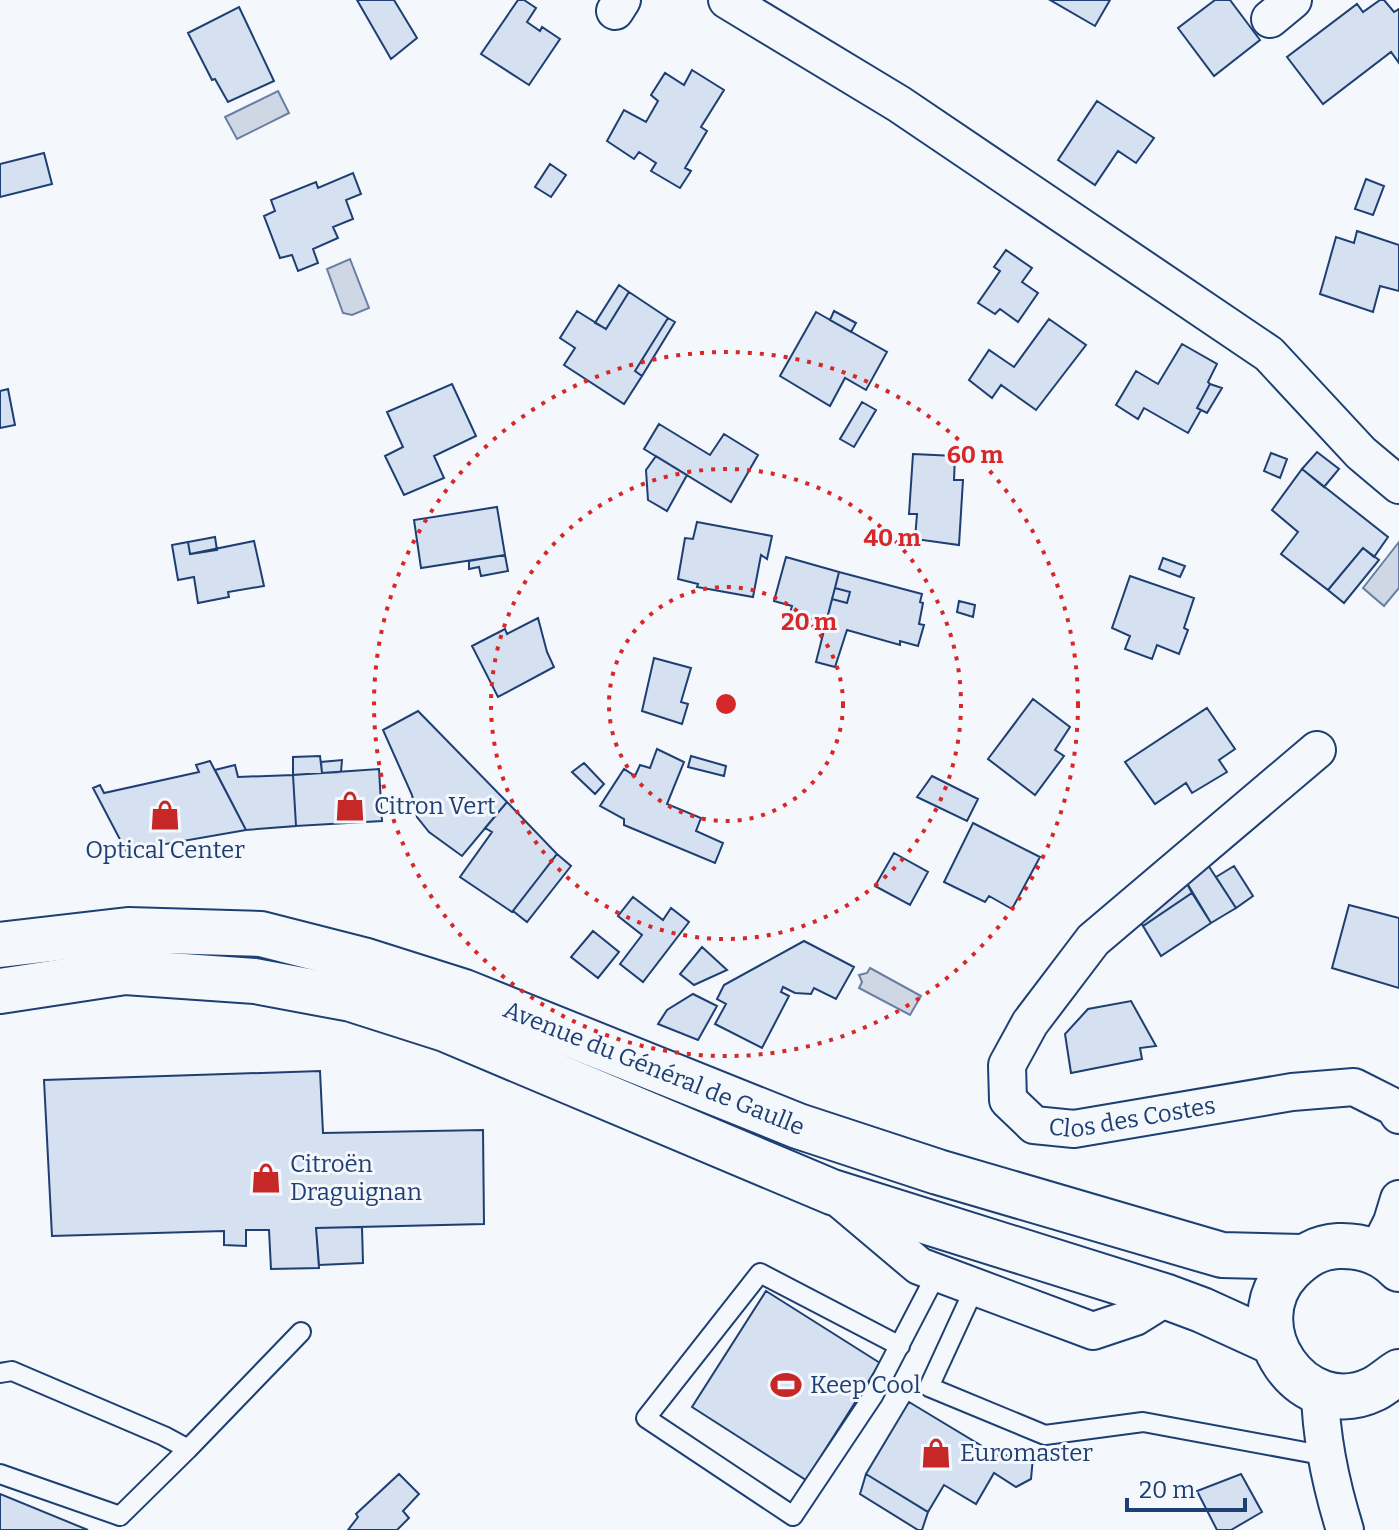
<svg xmlns="http://www.w3.org/2000/svg" width="1399" height="1530" font-family="Bitter,serif">
<style>
.water{fill:#cfd7e4;stroke:#687fa3;stroke-width:2}
.building{fill:#d5e0f0;stroke:#1d3f73;stroke-width:2}
.lines{fill:none;stroke-linecap:round;stroke-linejoin:round}
.lane-casing{stroke:#1d3f73;stroke-width:22}
.street-casing{stroke:#1d3f73;stroke-width:40}
.primary-casing{stroke:#1d3f73;stroke-width:48}
.lane{stroke:#f4f7fb;stroke-width:18}
.street{stroke:#f4f7fb;stroke-width:36}
.primary{stroke:#f4f7fb;stroke-width:44}
.ring{fill:none;stroke:#d62828;stroke-width:4;stroke-dasharray:4 8}
.labels{text-anchor:middle;dominant-baseline:central;stroke-width:6;stroke-linejoin:round;paint-order:stroke}
.poi-label{font-size:24px;fill:#1d3f73;stroke:#f4f7fb;text-anchor:start}
.street-label{font-size:24px;fill:#1d3f73;stroke:#f4f7fb}
.centre{fill:#d62828;stroke:#f4f7fb;stroke-width:4}
.ring-label{font-size:24px;text-anchor:middle;font-weight:bold;fill:#d62828;stroke:#f4f7fb;stroke-width:6;stroke-linejoin:round;paint-order:stroke}
</style>
<rect width="100%" height="100%" fill="#f4f7fb"/>
<path class="water" d="M278,91L289,113L237,139L225,117Z
M350,259L369,308L352,315L343,313L327,269Z
M1399,542V588L1384,606L1363,588Z
M870,968L921,996L910,1015L859,988L862,982L859,975L867,973Z"/>
<path class="building" d="M357,0H394L417,38L391,59Z
M518,0H524L536,8L527,22L540,31L542,27L560,39L529,85L481,54Z
M1050,0H1110L1095,26Z
M1215,0H1230L1260,40L1214,76L1178,28Z
M1380,0H1384L1394,12L1399,9V63L1391,52L1323,104L1287,57L1357,4L1363,12Z
M239,7L274,81L228,102L215,79L212,80L188,33Z
M692,70L724,90L701,127L707,131L685,168L691,171L680,188L651,171L656,163L639,152L634,159L607,141L624,110L646,122L658,101L651,95L665,73L684,85Z
M1097,101L1154,138L1136,163L1118,151L1095,185L1058,160Z
M44,153L52,184L0,197V164Z
M550,164L566,175L551,197L535,187Z
M353,173L361,194L346,200L353,219L333,227L338,238L313,249L318,263L298,271L292,255L280,258L264,216L275,211L271,200L316,182L318,188Z
M1366,179L1384,186L1373,215L1355,209Z
M1357,231L1399,245V291L1380,286L1373,312L1320,294L1336,237L1354,243Z
M1006,250L1032,268L1022,282L1038,293L1018,322L1000,309L995,314L978,303L1000,271L994,267Z
M619,285L629,292L606,329L595,323Z
M629,292L668,318L635,371L642,376L624,404L564,365L575,348L560,338L577,311L606,329Z
M834,311L856,323L851,332L830,320Z
M816,312L887,352L866,390L845,378L830,406L780,376Z
M668,318L675,322L642,376L635,371Z
M1049,319L1086,345L1036,410L1001,385L992,398L969,380L989,350L1014,367Z
M1182,344L1217,364L1208,382L1210,384L1197,408L1201,410L1188,433L1144,408L1138,419L1116,405L1136,371L1158,384Z
M452,384L476,436L434,456L444,478L404,495L385,456L403,447L387,412Z
M1210,384L1222,388L1207,413L1197,408Z
M8,389L15,425L0,428V391Z
M862,402L876,410L854,447L840,439Z
M659,424L710,455L724,434L758,455L731,502L644,449Z
M1317,452L1339,469L1324,487L1302,469Z
M1271,453L1287,459L1280,478L1264,471Z
M913,454L955,456L954,480H963L959,545L915,539L917,514H909Z
M656,456L687,475L667,511L648,500L646,470Z
M1302,469L1388,537L1374,557L1363,548L1328,590L1281,554L1298,532L1272,510Z
M497,507L505,555L421,568L414,520Z
M697,522L772,536L767,559L761,555L753,597L697,587L698,584L678,579L685,538L693,539Z
M215,537L217,550L190,554L188,542Z
M254,541L264,586L228,592L229,597L198,603L194,577L178,580L172,545L188,542L190,554Z
M1363,548L1379,560L1344,603L1328,590Z
M505,555L508,571L481,576L479,567L469,569V561Z
M786,557L839,572L826,623L790,613L792,606L774,601Z
M1163,558L1185,566L1180,577L1159,569Z
M839,572L922,594L920,602L923,603L919,624L924,625L918,646L900,641V645L847,630L835,667L816,662L832,599L847,603L850,592L835,588Z
M1130,576L1194,598L1184,628L1188,630L1179,654L1157,645L1152,659L1125,649L1130,636L1112,628Z
M835,588L850,592L847,603L832,599Z
M959,601L975,605L973,617L957,612Z
M538,618L547,652L554,667L498,697L472,646L505,629L507,634Z
M654,658L691,668L681,702L688,704L682,724L642,711Z
M1033,699L1070,727L1055,750L1064,756L1035,795L988,759Z
M1207,708L1235,749L1219,760L1227,772L1192,793L1186,783L1155,804L1125,762Z
M418,711L507,802L462,856L429,832L417,817L412,795L383,730Z
M657,749L684,762L667,804L701,818L696,831L723,843L715,863L624,825V819L600,806L624,769L635,776L640,765L650,768Z
M320,756L322,773L293,775V757Z
M691,756L726,766L724,776L688,767Z
M342,760L341,772L322,773L321,762Z
M210,761L246,830L126,851L93,788L100,785L104,793L199,772L196,765Z
M584,763L604,784L595,794L572,772Z
M235,765L238,777L293,775L296,826L246,830L215,770Z
M379,769L382,821L296,826L293,775Z
M932,776L978,799L967,821L917,797Z
M507,802L557,854L512,912L460,877L492,832L485,828Z
M973,823L1040,857L1012,909L989,896L985,902L944,882Z
M894,853L928,872L910,905L875,886Z
M557,854L571,866L527,922L513,911Z
M1204,859L1236,908L1211,923L1184,878Z
M1234,866L1253,896L1236,908L1216,877Z
M1186,882L1192,893L1143,926L1135,913Z
M1192,893L1211,923L1161,956L1143,926Z
M633,897L663,920L671,908L689,922L643,982L620,964L642,935L618,916Z
M1349,905L1399,918V988L1332,968Z
M593,931L619,952L598,978L571,957Z
M804,941L854,967L836,999L814,988L811,994L795,993L783,987L781,992L789,996L762,1048L715,1024L726,1004L717,999L724,985Z
M702,947L727,970L694,985L680,974Z
M693,994L717,1006L698,1040L658,1024L667,1010Z
M1131,1001L1156,1046L1140,1048L1142,1059L1071,1073L1065,1034L1088,1009Z
M320,1071L323,1133L483,1130L484,1224L316,1228L319,1268L271,1269L269,1230H246V1246L224,1245V1231L52,1236L44,1080Z
M362,1227L363,1263L319,1265L316,1228Z
M766,1291L880,1363L806,1480L692,1407Z
M909,1402L1002,1458L1019,1449L1033,1457L1031,1479L1016,1487L994,1473L976,1504L944,1485L928,1512L866,1474Z
M399,1474L419,1494L403,1511L409,1518L397,1530H348L358,1517L356,1514Z
M866,1474L928,1512L922,1530H918L860,1494Z
M1241,1474L1262,1512L1231,1530H1217L1197,1491Z
M0,1494L88,1530H0Z"/>
<g class="lines">
<g class="lane-casing">
<path id="lane" d="M975,1287L929,1387L1045,1435L1143,1422L1327,1456
M900,1346L760,1273L646,1418L793,1516L873,1396L937,1273
M0,1373L12,1371L164,1436L188,1449L120,1516L0,1474
M188,1449L301,1332"/>
</g>
<g class="street-casing">
<g id="street">
<path d="M727,0L899,104L1269,354L1361,453L1399,485"/>
<path d="M615,11L622,0"/>
<path d="M1270,19L1293,0"/>
<path id="s1" d="M1317,750L1093,940L1030,1023L1007,1065L1008,1100L1034,1125L1074,1129L1292,1092L1354,1087L1394,1107L1399,1115"/>
<path d="M836,1196L919,1266L1093,1331L1135,1317L1167,1297"/>
<path d="M1377,1252L1392,1222L1399,1199"/>
<path d="M1320,1392C1321,1439 1331,1485 1345,1530"/>
</g>
</g>
<g class="primary-casing">
<g id="primary">
<path id="s2" d="M0,945L128,930L261,934L363,960L464,992L798,1126L938,1172L1222,1255L1302,1257"/>
<path d="M0,991L125,972L255,981L351,999L445,1029L832,1192L1167,1297L1202,1310L1272,1342"/>
<path d="M1399,1269C1383,1252 1361,1245 1338,1246C1318,1247 1304,1256 1290,1270C1236,1326 1302,1424 1374,1389C1382,1385 1391,1377 1399,1372"/>
</g>
</g>
<use href="#lane" class="lane"/>
<use href="#street" class="street"/>
<use href="#primary" class="primary"/>
</g>
<g class="ring">
<circle cx="726" cy="704" r="117"/>
<circle cx="726" cy="704" r="235"/>
<circle cx="726" cy="704" r="352"/>
</g>
<defs>
<g id="shop-bare" transform="scale(2.4)"><path d="M-5-2.5h2.3a2.7 3.5 0 0 1 5.4 0H5L5.5 6h-11ZM-1.5-2.5h3a1.5 2.3 0 0 0-3 0Z" fill="#c62828" stroke="#f4f7fb" stroke-width="2.5" paint-order="stroke"/></g>
<g id="stadium-bare" transform="scale(2.4)"><path d="M0-5a6.5 5 0 1 0 0 10a6.5 5 0 1 0 0-10ZM-3.5-1.8h7v3.6h-7Z" fill="#c62828" stroke="#f4f7fb" stroke-width="2.5" paint-order="stroke"/></g>
</defs>
<g fill-rule="evenodd">
<use href="#shop-bare" x="350" y="806"/>
<use href="#shop-bare" x="165" y="815"/>
<use href="#shop-bare" x="266" y="1178"/>
<use href="#stadium-bare" x="786" y="1385"/>
<use href="#shop-bare" x="936" y="1453"/>
</g>
<g class="labels">
<g class="poi-label">
<text x="374" y="806">Citron Vert</text>
<text x="165" y="850" text-anchor="middle">Optical Center</text>
<text x="290" y="1164">Citroën<tspan x="290" dy="28">Draguignan</tspan></text>
<text x="810" y="1385">Keep Cool</text>
<text x="960" y="1453">Euromaster</text>
</g>
<g class="street-label">
<text stroke="none"><textPath href="#s2" startOffset="678">Avenue du Général de Gaulle</textPath></text>
<text stroke="none"><textPath href="#s1" startOffset="616">Clos des Costes</textPath></text>
</g>
</g>
<circle cx="726" cy="704" r="12" class="centre"/>
<g class="ring-label">
<text x="975" y="463">60 m</text>
<text x="892" y="546">40 m</text>
<text x="809" y="630">20 m</text>
</g>
<path d="M1127 1498v12h118v-12" fill="none" stroke="#1d3f73" stroke-width="4"/>
<text x="1139" y="1498" font-size="24" fill="#1d3f73" stroke="#f4f7fb" stroke-width="6" paint-order="stroke">20 m</text>
</svg>
